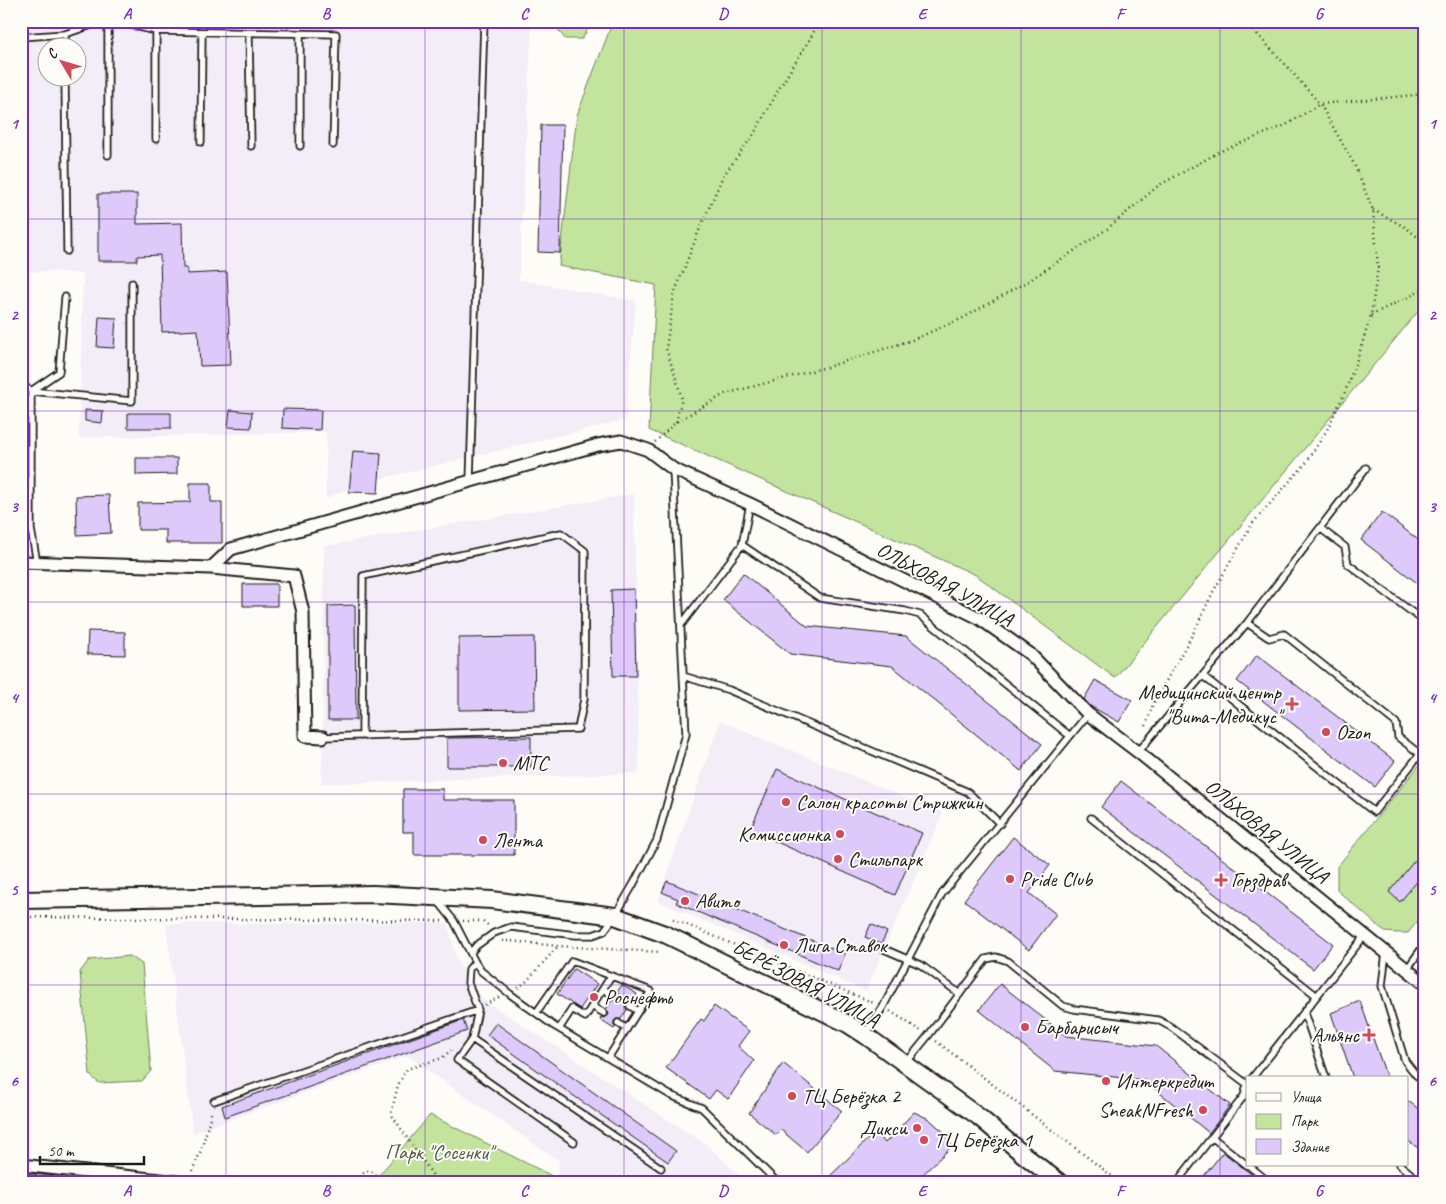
<svg xmlns="http://www.w3.org/2000/svg" width="1446" height="1204" font-family="Caveat,sans-serif">
<style>
.built{fill:#f3edf8;fill-rule:evenodd}
.green{fill:#c3e49d;stroke:#70805c}
.building{fill:#ddc9fa;stroke:#1c1c1c}
.lines{fill:none;stroke-linecap:round;stroke-linejoin:round}
.lane-casing{stroke:#1c1c1c;stroke-width:9}
.street-casing{stroke:#1c1c1c;stroke-width:15}
.secondary-casing{stroke:#1c1c1c;stroke-width:20}
.path{stroke:#1c1c1c;stroke-width:2.5;stroke-dasharray:1 4;stroke-linecap:butt}
.lane{stroke:#fdfcf7;stroke-width:5.5}
.street{stroke:#fdfcf7;stroke-width:11}
.secondary{stroke:#fdfcf7;stroke-width:16}
.grid{fill:none;stroke:#7b2cbf;stroke-width:1;stroke-opacity:0.55}
.poi-dot{fill:#d1495b;stroke:#fdfcf7;stroke-width:2}
.labels{text-anchor:middle;dominant-baseline:central;stroke-width:4;stroke-linejoin:round;paint-order:stroke}
.street-label{font-size:21px;fill:#1c1c1c;stroke:#fdfcf7}
.poi-label{font-size:21px;fill:#1c1c1c;stroke:#fdfcf7;text-anchor:start}
.park-label{font-size:21px;fill:#4e5843;stroke:#fdfcf7}
.neatline{fill:none;stroke:#7b2cbf;stroke-width:2}
.grid-label{font-size:16px;text-anchor:middle;font-weight:bold;fill:#7b2cbf}
</style>
<rect width="100%" height="100%" fill="#fdfcf7"/>
<filter id="ink" filterUnits="userSpaceOnUse"><feTurbulence type="fractalNoise" baseFrequency=".02" numOctaves="2"/><feDisplacementMap in="SourceGraphic" scale="10" xChannelSelector="R" yChannelSelector="G"/><feConvolveMatrix kernelMatrix="1 2 1 2 8 2 1 2 1" color-interpolation-filters="sRGB"/></filter>
<g filter="url(#ink)">
<path class="built" d="M21,21H532L519,280L636,301L625,420L354,485L326,499V432L79,438L83,274L56,271L21,272ZM48,48H78V78H48Z
M634,494L639,773L321,784L323,737L324,546Z
M720,721L943,813L866,991L658,901Z
M447,923L458,963L484,1000L707,1145L748,1183H559L557,1177L559,1161L407,1056L193,1133L166,924Z"/>
<path class="green" d="M552,21H593L582,39H565Z
M613,21H1425V303L1115,678L976,575L649,430L656,285L559,266L577,115Z
M1425,758V912L1408,933H1399L1385,932L1337,890V867Z
M130,956L142,964L151,1071L142,1081L99,1083L90,1075L80,972L89,960Z
M430,1115L552,1176L555,1183H378L375,1180Z"/>
<path class="building" d="M541,125H563L560,253L538,252Z
M98,194H137V224L182,223L183,268H187V274L227,272L231,365L200,366L198,330L162,332L160,255L137,256V261H98Z
M99,317L116,318L114,348L97,347Z
M283,409L321,410L320,430L282,428Z
M85,410L103,411L102,423L85,421Z
M230,410L252,412L251,428L228,427Z
M128,413H171V428H128Z
M353,451L381,453L378,493L349,492Z
M136,458H177V474L136,475Z
M190,483H211V502H222V543H166V530H138V503L190,502Z
M109,495L111,533L77,535L76,496Z
M1382,512L1425,545V589L1361,540Z
M743,573L807,626L906,636L1042,744L1021,771L892,666L790,654L723,600Z
M243,584H277V606H243Z
M634,589L636,676H613L611,590Z
M355,605L356,720H328V606Z
M88,631L125,632V655L87,654Z
M534,637L535,709L459,710V638Z
M1257,655L1395,761L1375,787L1237,681Z
M1095,680L1132,700L1119,722L1090,706L1084,699Z
M531,737V767H447V738Z
M777,769L922,833L895,895L750,830Z
M1121,781L1333,944L1313,969L1101,807Z
M403,789H443V800H514V855H414V832H403Z
M1013,837L1050,865L1029,893L1056,914L1029,950L964,900Z
M1415,860L1425,868V872L1400,902L1389,892Z
M667,881L845,954L838,971L676,903L678,899L662,892Z
M871,924L887,932L881,944L865,937Z
M574,969L597,984L580,1009L557,994Z
M1000,984L1066,1036L1156,1046L1230,1105L1209,1133L1144,1080L1055,1071L979,1010Z
M622,985L637,994L632,1002L626,1003L625,1006L627,1010L621,1019H616L614,1021V1025L616,1027L614,1029L600,1020L601,1017L604,1018L608,1016L609,1013L606,1009L612,1000L615,1001L619,999L620,996L617,992Z
M1360,1001L1387,1078H1353L1331,1013Z
M714,1006L749,1031L738,1046L754,1061L728,1099L716,1090L709,1099L666,1068L701,1019L704,1021Z
M463,1020L467,1031L225,1117L222,1106Z
M496,1023L676,1151L668,1162L487,1035Z
M783,1063L842,1111L807,1152L781,1130L776,1135L749,1113Z
M1407,1100L1425,1114V1153L1407,1140Z
M914,1112L929,1119L946,1134L952,1146L914,1183H823L875,1132L885,1143Z
M1223,1152L1246,1170L1262,1183H1210L1203,1177Z
M21,1173L53,1176V1183H21Z"/>
<g class="lines">
<g class="lane-casing">
<path id="lane" d="M114,21L156,31L336,34L333,145
M156,31V139
M249,33L251,146
M65,34V48
M21,37L65,34L104,21
M65,78L67,251
M201,142L202,32
M300,146V34
M108,155V21
M65,297L59,372L31,391L132,401V283
M21,384L31,391V529L37,563
M470,481L484,21
M750,504L742,545L820,598L905,611L920,615L1070,736
M1320,528L1345,547L1348,564L1425,622
M1247,623L1269,638L1284,634L1396,723L1398,737L1420,754L1425,748
M681,625L742,545
M683,676L729,690L968,792L1000,824
M1203,676L1374,812L1420,754
M323,737L578,729L584,699L585,551L561,533L363,576L362,736
M1138,752L1247,623L1366,468
M1091,818L1317,996
M438,901L454,921L475,962L481,971L510,994L554,1026L670,1095L702,1108L778,1183
M884,949L921,965L960,994
M471,952L476,946L494,933L511,927L576,935H593L604,931L615,916L633,885L657,840L686,734L673,470
M1386,952L1382,986L1405,1061L1416,1075L1425,1081
M475,962L469,969L468,983L478,1010L472,1039L661,1168
M1407,969L1425,944
M603,989L615,996
M592,1006L611,976
M630,1006L638,1011
M1304,1012L1326,1078
M536,1013L572,961L651,991L608,1058
M618,1023L627,1029
M559,1029L572,1009L585,1017L592,1006L604,1013
M866,1033L883,1007L942,894L1088,714
M472,1039L457,1060L574,1142
M906,1063L928,1036L986,959L996,957L1008,961L1063,1006L1074,1009L1158,1020L1171,1027L1247,1084L1244,1096L1176,1183
M1252,1078L1365,935
M214,1101L478,1010
M1213,1138L1247,1165
M1248,1165L1270,1183
M1400,1165L1422,1183"/>
</g>
<g class="street-casing">
<path id="street" d="M21,562L211,568L294,576L303,612L305,736L323,737
M211,568L231,549L598,445L621,441L648,450L673,469L750,504L979,618L1030,654L1088,714L1138,752L1425,984
M21,1165L188,1183"/>
</g>
<g class="secondary-casing">
<path id="secondary" d="M21,900L373,894L492,900L615,916L667,935L848,1024L865,1035L979,1117L1024,1155L1060,1183"/>
</g>
<path class="path" d="M1373,210L1405,227L1425,243
M1371,315L1425,289
M676,422L682,399L675,375L666,349L674,294L698,233L723,176L754,134L780,87L813,34L818,21
M655,442L676,422L725,394L827,367L912,340L963,318L1030,280L1107,229L1158,186L1221,151L1286,125L1320,104L1425,94
M1146,726L1153,704L1195,630L1213,592L1252,524L1306,463L1327,430L1345,392L1359,354L1371,315L1378,267L1373,210L1354,164L1320,104L1283,62L1245,21
M21,917L443,921
M673,919L874,1003
M463,921H483L489,926
M502,941H510L558,946L660,952
M518,988L526,982L558,946
M485,1005L499,997
M890,1011L921,1031
M936,1041L1121,1183
M192,1171L202,1148L212,1110
M350,1181L369,1170L390,1183
M438,1183L391,1114L398,1085L407,1069L442,1058L451,1050"/>
<use href="#lane" class="lane"/>
<use href="#street" class="street"/>
<use href="#secondary" class="secondary"/>
</g>
</g>
<path class="grid" d="M226,21V1183M425,21V1183M624,21V1183M822,21V1183M1021,21V1183M1220,21V1183M21,219H1425M21,411H1425M21,602H1425M21,794H1425M21,985H1425"/>
<g class="poi-dot">
<path d="M1289.5 696.5h5v5h5v5h-5v5h-5v-5h-5v-5h5z"/>
<circle cx="1326" cy="732" r="5"/>
<circle cx="503" cy="763" r="5"/>
<circle cx="786" cy="802" r="5"/>
<circle cx="840" cy="834" r="5"/>
<circle cx="483" cy="840" r="5"/>
<circle cx="838" cy="859" r="5"/>
<circle cx="1010" cy="879" r="5"/>
<path d="M1218.5 872.5h5v5h5v5h-5v5h-5v-5h-5v-5h5z"/>
<circle cx="685" cy="901" r="5"/>
<circle cx="784" cy="945" r="5"/>
<circle cx="594" cy="997" r="5"/>
<circle cx="1025" cy="1027" r="5"/>
<path d="M1366.5 1027.5h5v5h5v5h-5v5h-5v-5h-5v-5h5z"/>
<circle cx="1106" cy="1081" r="5"/>
<circle cx="792" cy="1096" r="5"/>
<circle cx="1203" cy="1110" r="5"/>
<circle cx="917" cy="1128" r="5"/>
<circle cx="924" cy="1140" r="5"/>
</g>
<g class="labels">
<g class="street-label">
<text transform="translate(945 584) rotate(29)">ОЛЬХОВАЯ УЛИЦА</text>
<text transform="translate(1267 831) rotate(39)">ОЛЬХОВАЯ УЛИЦА</text>
<text transform="translate(806 983) rotate(28)">БЕРЁЗОВАЯ УЛИЦА</text>
</g>
<g class="poi-label">
<text x="1281" y="692" text-anchor="end">Медицинский центр<tspan x="1281" dy="24">"Вита-Медикус"</tspan></text>
<text x="1336" y="732">Ozon</text>
<text x="513" y="763">МТС</text>
<text x="796" y="802">Салон красоты Стрижкин</text>
<text x="830" y="834" text-anchor="end">Комиссионка</text>
<text x="493" y="840">Лента</text>
<text x="848" y="859">Стильпарк</text>
<text x="1020" y="879">Pride Club</text>
<text x="1231" y="880">Горздрав</text>
<text x="695" y="901">Авито</text>
<text x="794" y="945">Лига Ставок</text>
<text x="604" y="997">Роснефть</text>
<text x="1035" y="1027">Барбарисыч</text>
<text x="1359" y="1035" text-anchor="end">Альянс</text>
<text x="1116" y="1081">Интеркредит</text>
<text x="802" y="1096">ТЦ Берёзка 2</text>
<text x="1193" y="1110" text-anchor="end">SneakNFresh</text>
<text x="907" y="1128" text-anchor="end">Дикси</text>
<text x="934" y="1140">ТЦ Берёзка 1</text>
</g>
<g class="park-label">
<text x="439" y="1152">Парк "Сосенки"</text>
</g>
</g>
<rect width="1446" height="1204" fill="none" stroke="#fdfcf7" stroke-width="55"/>
<rect x="1246" y="1076" width="162" height="90" fill="#fdfcf7" stroke="#a3a29f"/>
<rect x="1256" y="1093" width="25" height="8" fill="#fdfcf7" stroke="#a3a29f"/>
<text x="1291" y="1102" font-size="15" fill="#1c1c1c">Улица</text>
<rect x="1256" y="1114" width="25" height="15" fill="#c3e49d" stroke="#a3a29f"/>
<text x="1291" y="1126" font-size="15" fill="#1c1c1c">Парк</text>
<rect x="1256" y="1139" width="25" height="15" fill="#ddc9fa" stroke="#a3a29f"/>
<text x="1291" y="1152" font-size="15" fill="#1c1c1c">Здание</text>
<g transform="translate(62 62) rotate(308)"><circle r="24" fill="#fdfcf7" stroke="#a3a29f"/>
<path d="M0-4L9 19L0 12L-9 19Z" fill="#d1495b"/>
<text y="-8" font-size="14" font-weight="bold" text-anchor="middle" fill="#1c1c1c">С</text>
</g>
<path d="M40 1156v8h104v-8" fill="none" stroke="#1c1c1c" stroke-width="2.5"/>
<text x="48" y="1156" font-size="15" fill="#1c1c1c" stroke="#fdfcf7" stroke-width="4" paint-order="stroke">50 m</text>
<rect x="28" y="28" width="1390" height="1148" class="neatline"/>
<g class="grid-label">
<text x="127" y="19">A</text>
<text x="326" y="19">B</text>
<text x="524" y="19">C</text>
<text x="723" y="19">D</text>
<text x="922" y="19">E</text>
<text x="1120" y="19">F</text>
<text x="1319" y="19">G</text>
<text x="14" y="129">1</text>
<text x="1432" y="129">1</text>
<text x="14" y="320">2</text>
<text x="1432" y="320">2</text>
<text x="14" y="512">3</text>
<text x="1432" y="512">3</text>
<text x="14" y="703">4</text>
<text x="1432" y="703">4</text>
<text x="14" y="895">5</text>
<text x="1432" y="895">5</text>
<text x="14" y="1086">6</text>
<text x="1432" y="1086">6</text>
<text x="127" y="1196">A</text>
<text x="326" y="1196">B</text>
<text x="524" y="1196">C</text>
<text x="723" y="1196">D</text>
<text x="922" y="1196">E</text>
<text x="1120" y="1196">F</text>
<text x="1319" y="1196">G</text>
</g>
</svg>
